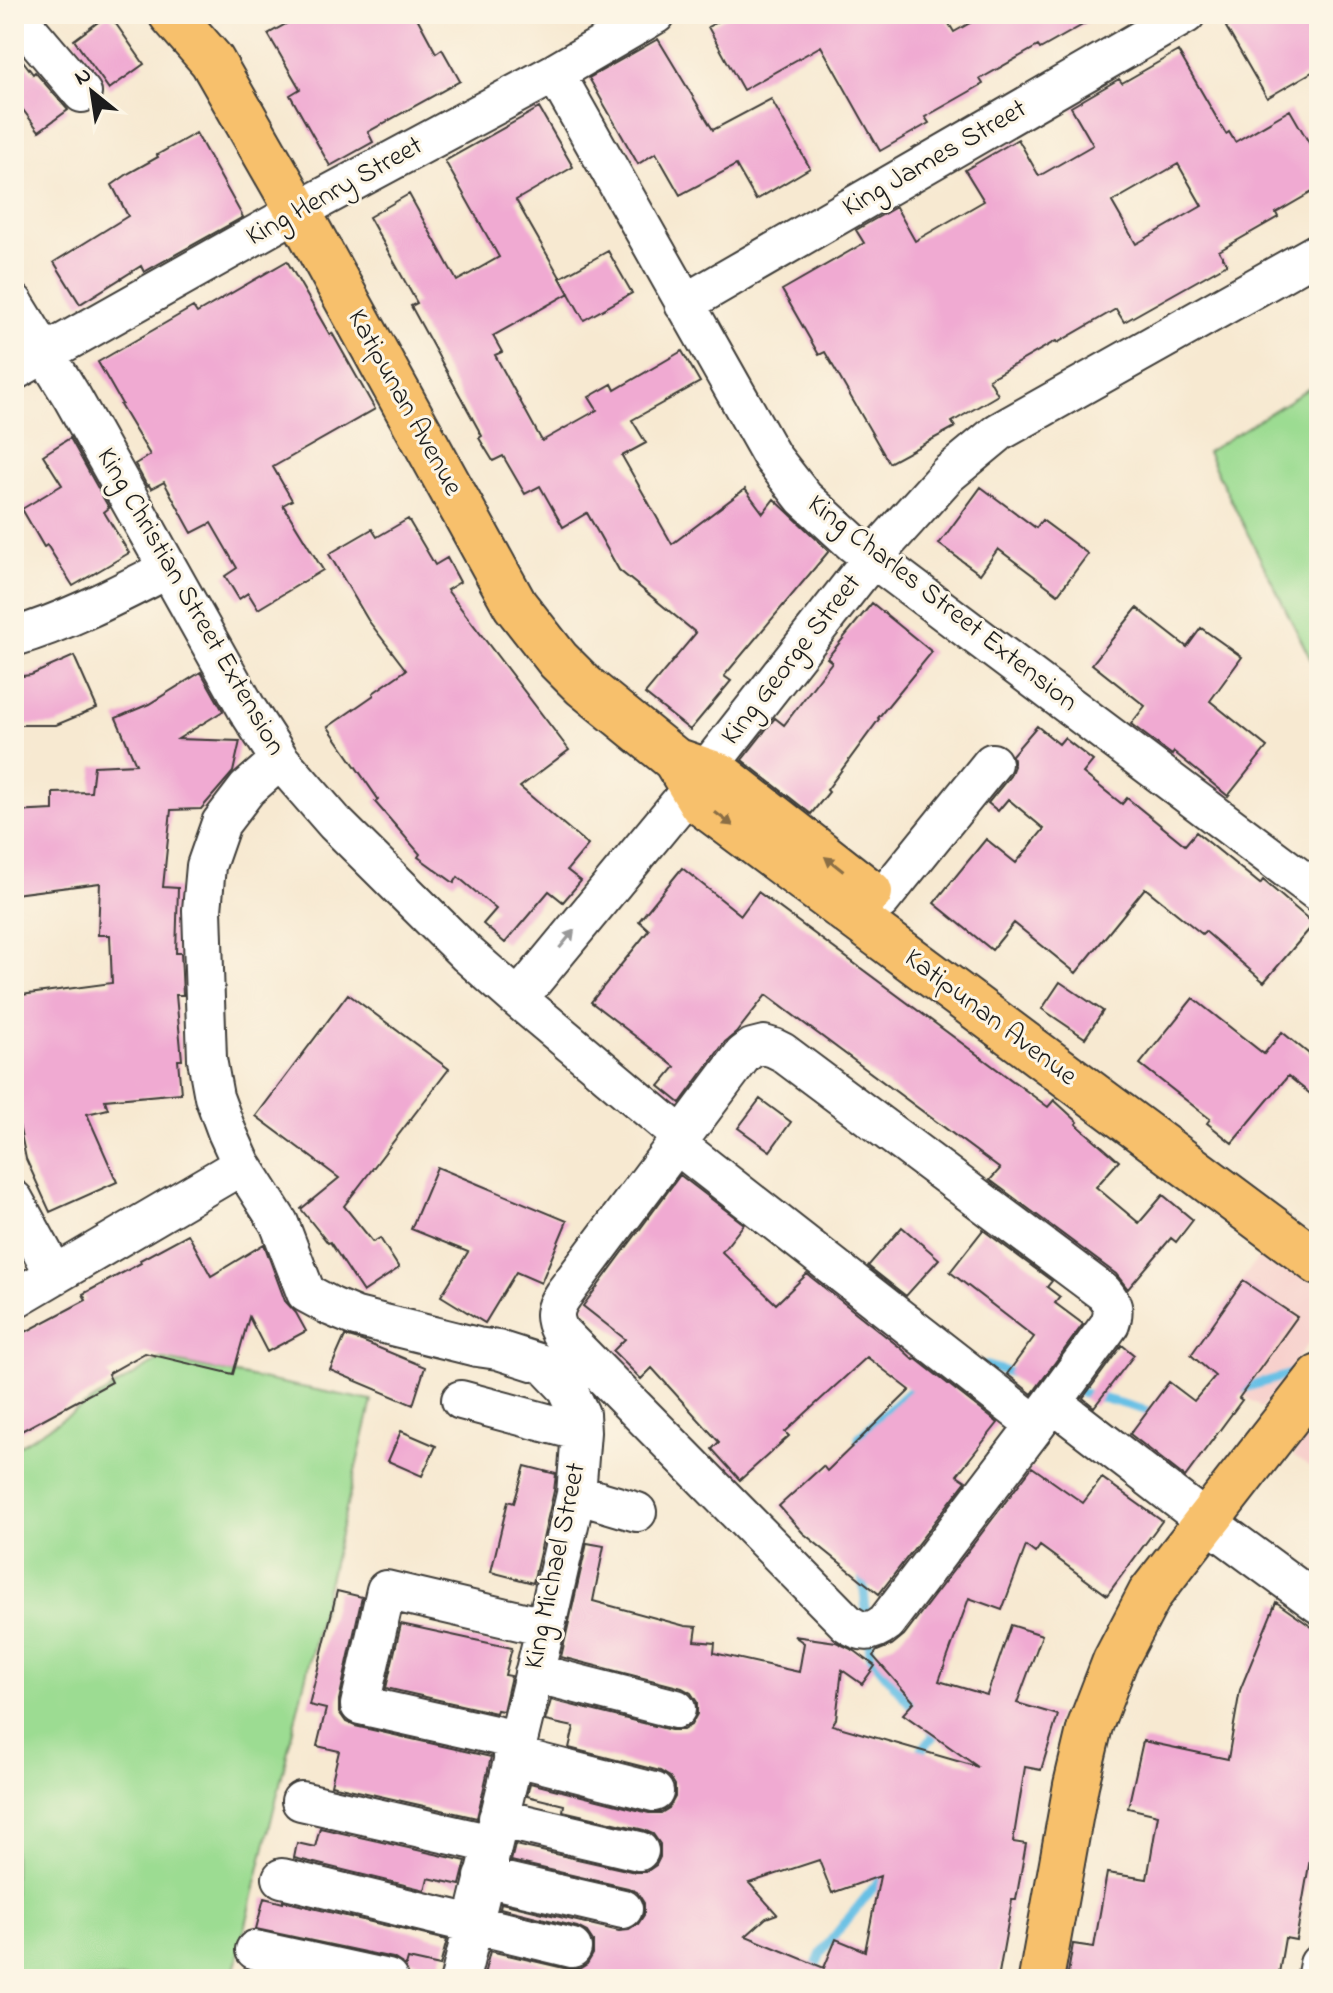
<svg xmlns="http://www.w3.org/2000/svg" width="1333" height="1993" font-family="'Indie Flower',sans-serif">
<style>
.built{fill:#f7d0cc}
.green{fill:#9cdc92;stroke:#5c7c57;stroke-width:2}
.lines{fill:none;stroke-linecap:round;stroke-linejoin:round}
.stream{stroke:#67c0e5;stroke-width:9}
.building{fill:#f0aad2;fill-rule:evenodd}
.minor-casing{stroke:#3d3b37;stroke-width:42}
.major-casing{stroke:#3d3b37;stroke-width:48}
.minor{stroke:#fff;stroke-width:38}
.major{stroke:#f7c06c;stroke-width:44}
.oneway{fill:#8a6e44}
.oneway2{fill:#999}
.labels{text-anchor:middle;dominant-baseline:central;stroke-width:6;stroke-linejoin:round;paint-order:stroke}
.street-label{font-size:28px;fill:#1c1c1c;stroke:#fcf5e5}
</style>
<rect width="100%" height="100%" fill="#fcf5e5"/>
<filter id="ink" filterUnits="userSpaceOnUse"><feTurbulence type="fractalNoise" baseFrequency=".0125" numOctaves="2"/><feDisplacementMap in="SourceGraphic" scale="16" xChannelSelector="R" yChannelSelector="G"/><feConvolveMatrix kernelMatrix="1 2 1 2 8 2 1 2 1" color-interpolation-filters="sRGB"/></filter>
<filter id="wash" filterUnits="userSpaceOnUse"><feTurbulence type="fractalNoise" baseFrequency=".006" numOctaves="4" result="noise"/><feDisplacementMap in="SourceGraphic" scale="32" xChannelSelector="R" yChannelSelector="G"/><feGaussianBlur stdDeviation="1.8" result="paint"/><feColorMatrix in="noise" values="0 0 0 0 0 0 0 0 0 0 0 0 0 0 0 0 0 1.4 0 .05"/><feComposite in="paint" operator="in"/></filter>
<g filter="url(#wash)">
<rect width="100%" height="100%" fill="#f7e9d1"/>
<path class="built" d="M1266,1247L1319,1286V1328L1262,1408L1186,1356Z
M1319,1420V1473L1293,1456Z"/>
<path class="green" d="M1319,382V665L1311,660L1207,452Z
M160,1359L372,1401L233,1979H14V1449Z"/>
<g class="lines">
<path class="stream" d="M984,1365L1055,1385
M1073,1390L1159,1414
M1238,1390L1304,1370
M859,1450V1437L912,1389
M862,1569L867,1622
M869,1641L870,1656L917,1713
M914,1759L935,1734L929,1727
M810,1979L822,1951L886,1872"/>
</g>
<g id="blocks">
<path class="building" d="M109,14L144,64L109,89L74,40Z
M304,14H415L436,53L442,49L460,81L368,132L373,142L330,166L290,95L300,89L268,34Z
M731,14H943L954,32L986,14H1102L1040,49L1038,46L980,79L983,84L925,117L929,123L880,151L821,46L743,90L708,27Z
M1249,14H1314L1319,23V68L1267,98L1226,27Z
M658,39L713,130L771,99L810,168L756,200L736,165L680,195L656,153L638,164L589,78Z
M14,49L33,74L35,72L68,110L39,131L14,98Z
M1178,51L1226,134L1229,132L1235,142L1290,110L1319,160V188L1276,213L1278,217L1219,251L1227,264L1124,322L1116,309L1057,343L1056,341L989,379L998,395L952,422L955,427L889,463L825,352L819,355L782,290L864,243L856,230L896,207L915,241L984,201L965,170L1018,139L1039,176L1093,145L1071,107L1119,79L1122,83ZM1178,164L1202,206L1136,244L1112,202Z
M539,108L573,167L516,200L569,293L493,336L502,352L495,355L542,441L597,410L589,397L612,384L615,390L682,351L700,382L632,420L646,443L622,456L672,544L745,489L763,513L774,499L829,551L724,676L731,681L690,730L645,694L696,633L619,570L587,513L563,527L540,486L525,494L503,456L493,461L479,438L482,436L411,306L417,303L369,217L409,194L457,281L499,257L445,161Z
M196,133L243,217L144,272L141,266L80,304L54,262L128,216L112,185L129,173L158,157L157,155Z
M608,251L632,293L584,320L560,278Z
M287,261L330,335L332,333L375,409L273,467L292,500L283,505L323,570L258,609L248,593L239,599L225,576L237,568L211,523L192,533L164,482L151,489L149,485L147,486L135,464L150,455L120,405L122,404L98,362L193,307L197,313Z
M70,438L109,508L104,512L129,553L73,586L47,545L44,547L22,509L62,485L43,455Z
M981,487L1036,528L1042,520L1088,554L1058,594L998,549L980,574L939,544Z
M408,519L435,565L447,558L460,582L447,590L569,750L520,787L588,845L567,870L581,881L563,902L549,891L505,943L483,924L496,909L458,877L454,883L418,857L420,854L375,802L378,799L328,727L374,695L373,693L406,670L368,620L329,554L372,529L377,537Z
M872,603L932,652L878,718L879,719L827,790L829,792L811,814L742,760L775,718L784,725L832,662L827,658Z
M1137,608L1187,647L1201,628L1242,657L1210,701L1267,747L1228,796L1174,752L1172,755L1131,724L1145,706L1092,664Z
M74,656L97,708L56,725H14V677L31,675Z
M201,672L223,711L178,739L240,741L233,772L201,809L171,810L163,887L178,888L176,953H181L183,995H176L182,1060H178L181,1093L105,1100L108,1109L87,1114L117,1182L50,1212L26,1159L14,1100V996L112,983L110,935H98L100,883L14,894V812L53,810V793L91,792L94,766L136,764L116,718L149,704Z
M1037,726L1059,744L1064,738L1093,761L1083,773L1122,804L1127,798L1185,845L1196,832L1260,884L1263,880L1314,924L1264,982L1205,931L1202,934L1145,888L1076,973L1014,923L992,950L934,903L986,839L1016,863L1044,829L1008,799L998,811L988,803L1010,776L1014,766L1012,755Z
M682,868L741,915L758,892L1048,1107L1054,1100L1078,1122L1076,1124L1119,1161L1096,1187L1139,1223L1163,1195L1193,1220L1176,1242L1171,1238L1128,1289L1116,1274L990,1180L1000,1169L766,995L736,1033L725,1042L680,1103L659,1086L675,1067L591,1002L649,930L639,921Z
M1060,982L1103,1011L1085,1038L1042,1009Z
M348,994L449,1069L344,1206L373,1242L380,1238L399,1268L363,1292L330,1242L328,1243L301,1209L339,1178L256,1116Z
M1193,998L1264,1054L1282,1032L1319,1062V1101L1288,1076L1232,1143L1207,1123L1210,1119L1140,1064Z
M760,1099L791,1122L770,1151L738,1128Z
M437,1167L567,1221L541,1283L516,1272L485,1323L441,1296L468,1252L411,1229Z
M680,1175L744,1224L722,1252L776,1304L807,1274L902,1349L914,1360L916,1359L998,1423L957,1475L966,1481L879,1594L803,1533L779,1506L823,1466L827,1471L910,1390L867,1357L785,1432L789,1436L740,1480L712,1449L719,1442L652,1368L641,1379L613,1351L625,1339L583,1306Z
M902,1227L939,1259L906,1296L868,1266Z
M983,1230L1052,1281L1047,1287L1060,1297L1055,1303L1083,1324L1032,1394L1007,1374L1034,1337L950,1272Z
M188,1234L211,1276L264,1244L285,1301L296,1313L306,1331L267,1352L249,1317L233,1374L145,1353L108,1374L112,1382L14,1435V1338L86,1300L83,1294L141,1263L140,1260Z
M1243,1281L1297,1317L1239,1398L1242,1400L1185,1477L1130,1434L1169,1382L1194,1401L1215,1376L1191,1355Z
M345,1336L362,1341L425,1367L413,1405L330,1370Z
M1122,1345L1134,1355L1094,1407L1083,1398Z
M401,1431L436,1446L422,1476L388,1461Z
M525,1466L556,1474L554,1491L533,1583L491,1572L508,1501L514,1503Z
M1032,1467L1083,1503L1102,1478L1162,1521L1107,1595L1040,1546L1035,1553L1026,1546L1002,1610L969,1598L939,1681L987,1695L1011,1625L1042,1635L1017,1703L1058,1715L1041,1770L1025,1767L1013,1842L1026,1844L1016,1900H1012L998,1979H877L850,1974L848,1979H483L490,1951L568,1969H579L587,1964L593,1954V1941L587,1932L577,1927L500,1908L501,1903L619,1931L629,1930L638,1924L644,1915V1903L637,1892L628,1888L511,1861L515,1845L635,1872H646L656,1865L660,1857V1844L653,1834L644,1830L563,1811L564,1805L527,1796L530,1783L649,1813H661L669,1808L675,1797V1785L670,1777L660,1771L569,1748L574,1727L545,1721L551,1700L671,1730H683L691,1725L697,1714V1702L691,1693L682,1688L561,1657L587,1543L604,1546L593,1601L685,1626L697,1627L695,1641L715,1643L714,1653L799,1672L804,1643L794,1636L836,1642L855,1651L875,1666L862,1684L842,1670L836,1719L832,1725L978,1767L903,1714L914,1702L873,1656L877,1651L892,1645L904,1635ZM819,1860L832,1893L880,1876L865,1951L836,1939L824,1968L746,1936L766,1918L777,1914L749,1883Z
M337,1591L362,1597L339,1700V1712L346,1722L355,1726L491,1757L477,1818L331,1785L339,1751L317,1746L326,1709L309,1705Z
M1276,1602L1319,1632V1807L1296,1940L1285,1938L1278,1979H1067L1073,1944L1094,1947L1107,1873L1147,1879L1158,1815L1128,1808L1143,1741L1228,1759L1240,1690Z
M401,1624L512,1648L505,1675L511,1676L503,1711L497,1710L496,1713L386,1688Z
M320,1828L466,1861L460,1885L428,1878L425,1890L294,1858L297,1843L315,1847Z
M264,1898L283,1903V1901L447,1940L440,1966L408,1959L406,1966L393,1958L256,1929Z"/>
</g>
</g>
<g filter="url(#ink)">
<use href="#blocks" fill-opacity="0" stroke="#3d3b37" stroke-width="2"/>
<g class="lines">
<g class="minor-casing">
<path id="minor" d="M15,14L82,93
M555,73L772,457L804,498L853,543L1319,893
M14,303L72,397L247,709L280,760L335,823L467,954L518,999L681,1136
M684,304L1186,14
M14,371L298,211L555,73L656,14
M14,637C68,621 119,594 168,569
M280,760L247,789L221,823L206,866L202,910L207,1059L214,1097L227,1132L242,1165L279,1223L306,1293L332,1307L356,1317L477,1347L498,1350L545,1365L567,1388L580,1414L581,1432L576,1494L549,1613L460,1979
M881,900L992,763
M518,999L692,788L873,557L947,475L999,432L1319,252
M764,1045L774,1048L782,1052L1103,1292C1113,1303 1115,1310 1110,1324L1036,1425L886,1622C872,1633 862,1634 847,1623L560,1332C552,1317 554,1308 563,1295L743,1055L752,1048Z
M675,1143L1036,1425
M14,1200L55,1275
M14,1299L242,1165
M461,1400L581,1432
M1053,1403L1206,1521L1319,1604
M576,1494L637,1512
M534,1673L676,1709
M517,1740L360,1705L386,1590L545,1627
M513,1756L654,1792
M301,1801L492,1844
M498,1818L639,1851
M484,1877L623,1909
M282,1878L572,1948
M255,1950L388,1979
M1316,1979L1319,1964"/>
</g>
<g class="major-casing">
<path id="major" d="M171,14L212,61L298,211L515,605L558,660L584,686L675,760L701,803L1319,1263
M675,760L722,776L870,892
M1041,1979L1076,1785L1090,1726L1115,1661L1150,1594L1319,1377"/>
</g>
<use href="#minor" class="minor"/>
<use href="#major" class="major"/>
</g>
<defs><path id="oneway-solid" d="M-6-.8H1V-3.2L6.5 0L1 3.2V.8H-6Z" transform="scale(2)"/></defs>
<g class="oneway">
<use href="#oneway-solid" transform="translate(724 819) rotate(37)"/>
<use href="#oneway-solid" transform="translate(834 864) rotate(-142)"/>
</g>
<use class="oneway2" href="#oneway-solid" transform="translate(567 939) rotate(-51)"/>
</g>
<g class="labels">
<g class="street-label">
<text transform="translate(935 159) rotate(-30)">King James Street</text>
<text transform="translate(335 192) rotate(-29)">King Henry Street</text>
<text transform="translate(404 403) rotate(61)">Katipunan Avenue</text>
<text transform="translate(190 602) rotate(60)">King Christian Street Extension</text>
<text transform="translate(942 604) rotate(38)">King Charles Street Extension</text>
<text transform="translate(792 660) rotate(-52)">King George Street</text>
<text transform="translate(990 1018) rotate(37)">Katipunan Avenue</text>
<text transform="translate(556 1566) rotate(-78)">King Michael Street</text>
</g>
</g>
<rect width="1333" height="1993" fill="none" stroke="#fcf5e5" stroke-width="48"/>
<g transform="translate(92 92) rotate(330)" stroke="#fcf5e5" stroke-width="6" paint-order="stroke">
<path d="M0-6L14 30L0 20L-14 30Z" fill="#1c1c1c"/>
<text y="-12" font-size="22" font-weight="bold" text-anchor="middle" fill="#1c1c1c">N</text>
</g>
</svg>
